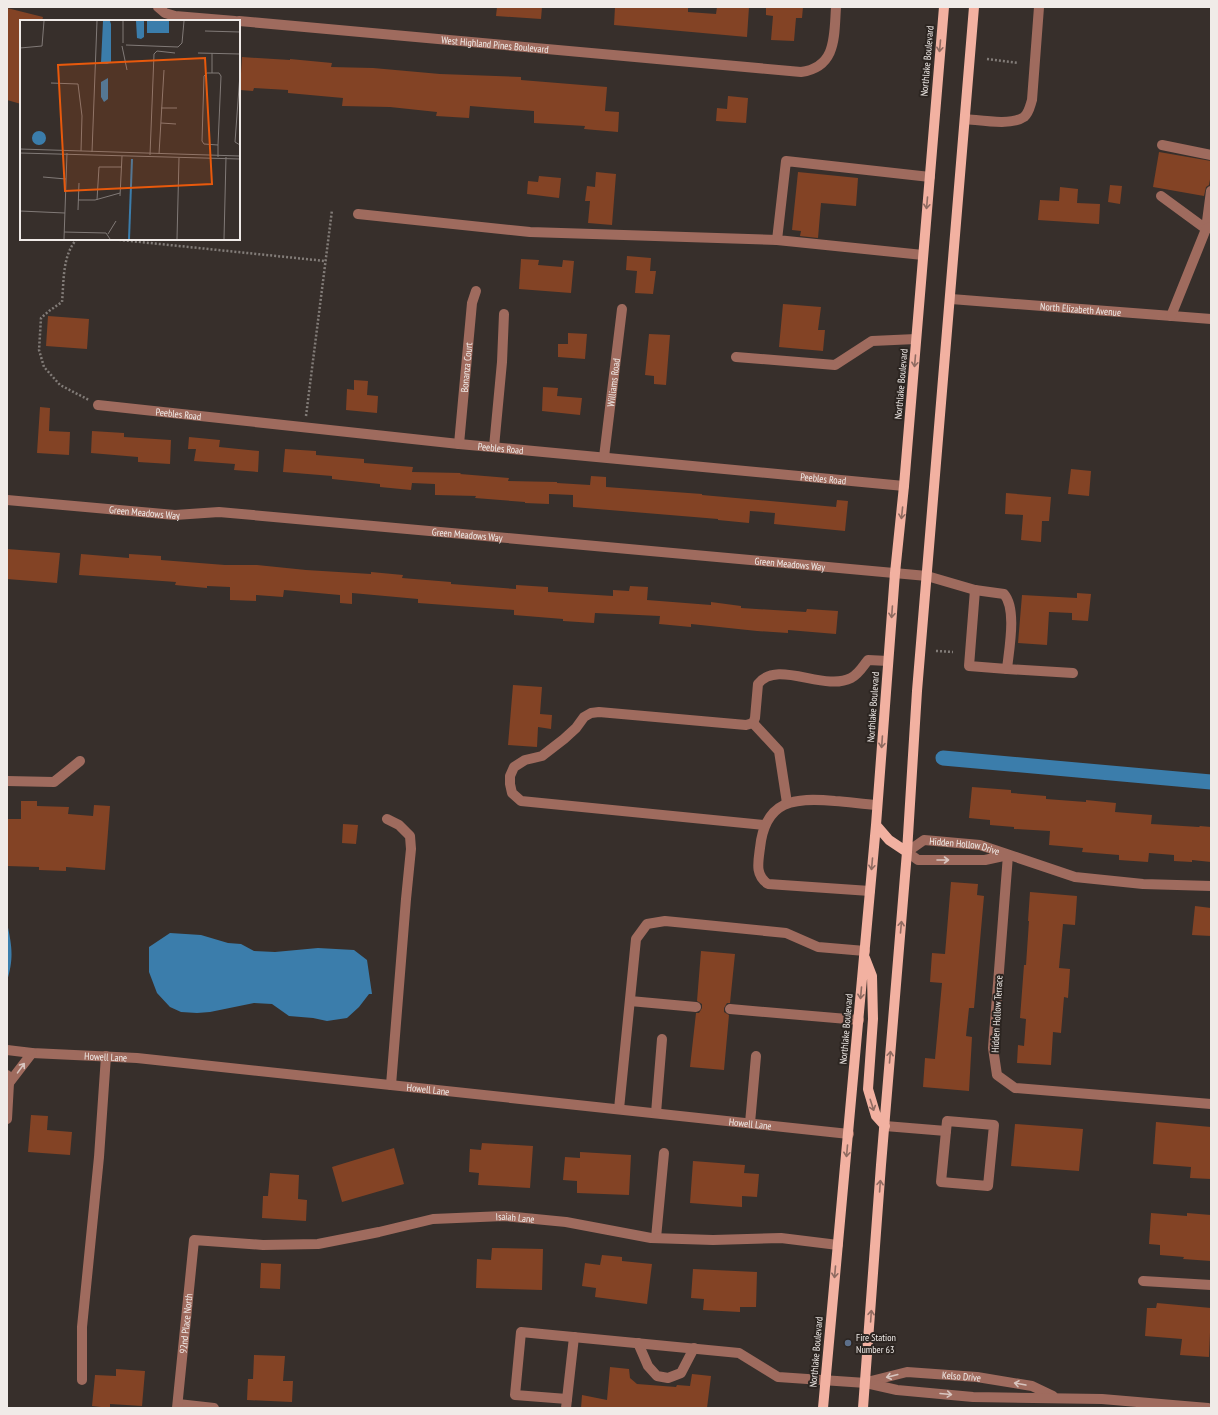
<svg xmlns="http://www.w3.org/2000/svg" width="1218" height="1415" font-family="'PT Sans Narrow',sans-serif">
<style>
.water{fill:#3b7dab}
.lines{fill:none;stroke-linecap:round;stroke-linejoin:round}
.canal{stroke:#3b7dab;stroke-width:15}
.building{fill:#834325}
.path{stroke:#827c78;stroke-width:2.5;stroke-dasharray:2 2;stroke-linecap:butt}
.minor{stroke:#9f6b5e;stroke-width:10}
.major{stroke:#f2b1a1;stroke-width:10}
.oneway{stroke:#8f6b61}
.oneway2{stroke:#d8c5bf}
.service-dot{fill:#5c6f8a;stroke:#2c2521;stroke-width:1.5}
.labels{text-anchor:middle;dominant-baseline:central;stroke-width:4;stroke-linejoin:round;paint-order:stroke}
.street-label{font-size:10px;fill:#f0ebe8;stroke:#2c2521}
.poi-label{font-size:10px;fill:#f0ebe8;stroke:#2c2521;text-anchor:start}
.inset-river{fill:none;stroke:#3b7dab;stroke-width:2}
.inset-road{fill:none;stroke:#817a77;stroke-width:1}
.view{fill:#e8590c;fill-opacity:0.15;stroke:#e8590c;stroke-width:2}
.inset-edge{fill:none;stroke:#f0ebe8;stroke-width:2}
</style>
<rect width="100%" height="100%" fill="#372f2b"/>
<path class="water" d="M7,923C12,946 14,958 7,981Z
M170,933L201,935L228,943L241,944L254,951L275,952L318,948L354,950L367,960L372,994H369L359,1007L347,1018L327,1021L313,1018L289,1016L272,1004L254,1003L210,1012L197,1013L181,1012L170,1007L157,993L149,972V947Z"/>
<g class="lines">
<path class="canal" d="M943,758L1211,782"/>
</g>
<path class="building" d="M497,7H542L541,19L496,16Z
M615,7H688V12L716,14L717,7H749L747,37L614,25Z
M766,7H803L802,18H796L794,41L771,40L773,16L766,15Z
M7,8L43,17L42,21H21V104L7,100Z
M242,57L290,60V59L332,63L331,67L373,68L440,74L521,77V80L607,87L605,111L619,112L618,132L584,129L585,126L534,123V111L470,106L469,118L436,116L437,112L390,107L342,106L343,98L288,93V90L254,88L253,91L240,90Z
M728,96L748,98L746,123L716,121L717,108L727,109Z
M1159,152L1211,161V174L1209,185L1206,187L1204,196L1153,187Z
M596,172L616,174L612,225L588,223L590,201H585L587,186L595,187Z
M798,172L858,178L856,206L821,203L818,238L800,236L801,231L792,230Z
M539,176L561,178L559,198L527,194L528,181L538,182Z
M1110,185L1122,186L1120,204L1108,202Z
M1060,187L1078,189L1077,203L1100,204L1099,224L1038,220L1040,200L1059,201Z
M627,256L651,258L650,271H656L653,294L635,293L637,271L626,270Z
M521,259L539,260L538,265L562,267L563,260L574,261L571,293L519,289Z
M783,304L821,307L818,330H825L823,351L779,347Z
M48,316L89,319L87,349L46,346Z
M568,333L587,334L585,359L558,357V344H568Z
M649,334L670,335L666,385L654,384V376L645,375Z
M354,380L368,381L367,395L378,396L377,413L346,410L347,389L354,390Z
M543,387L558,388L557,396L582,398L580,415L542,411Z
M40,407L50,408L49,431L70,432L69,455L37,453Z
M92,431L124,433V437L171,440L170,464L138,462V457L91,453Z
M189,437L220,440L219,447L259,451L258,472L234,470L235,464L194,461L196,449H188Z
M285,449L316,451V455L364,459V463L413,467L412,472L461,473L460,474L509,478L508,481L557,482V483L590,485L591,476L606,477V487L702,494V495L836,507L837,500L848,501L845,531L774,524L775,513L750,511L749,523L718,520V519L573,507V495L549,494V504L525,503V502L475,498L476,496L435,495V484L412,483L411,490L380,487V484L332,479V476L283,472Z
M1071,469L1091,471L1089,496L1068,494Z
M1006,493L1051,497L1049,521H1042L1041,542L1021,540L1023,515L1005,514Z
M7,549L60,553L57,583L7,579Z
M81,554L129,558V554L161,556V560L225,565H257L306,570L371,574V572L403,575L402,578L451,582V584L516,589V585L548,587V592L613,596V590L629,591L630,586L648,587L647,600L711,605V602L741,606V608L806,612L807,609L838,611L836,634L788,630V633L757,631L691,624V627L659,624L660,616L595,613L594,623L563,621V619L514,615V610L418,603V599L352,593V604L340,603V595L284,590L283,597L256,595V601L230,600V587L207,586V588L175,585L176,582L79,575Z
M1077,593L1091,594L1088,621L1072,620V613L1049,612L1047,645L1018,643L1022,595L1077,598Z
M513,685L542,687L540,714L552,715L551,729L538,727L537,747L508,745Z
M972,787L1011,790V793L1046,796V799L1086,802V800L1116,803L1115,812L1152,815L1151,824L1199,827L1200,826L1211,827V862L1192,860V862L1174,861V855L1149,853L1148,862L1119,860V855L1082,852L1083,848L1049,845L1050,831L1014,829V827L990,825V820L969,818Z
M21,801H37V806L69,807L68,814L93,816L94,805L110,806L105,870L66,867V871L39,870V867L7,866L8,819H21Z
M343,824L358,825L356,844L342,843Z
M951,882L978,884L977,895L984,896L974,1008H969L966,1036L972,1037L969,1091L923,1087L925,1058L935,1059L942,983L930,982L932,953L945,954Z
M1030,892L1077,896L1075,925L1063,924L1059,968L1070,969L1068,998L1064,997L1061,1033L1053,1032L1051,1065L1017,1063L1018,1045L1024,1046L1026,1019L1020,1018L1024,965H1026L1029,921H1028Z
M1195,906L1211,908V936L1192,935Z
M701,951L735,954L730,1003H727L724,1008V1012L729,1015L724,1070L690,1067L696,1013H699L702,1008V1004L697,1001Z
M31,1115L48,1116L47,1130L72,1132L70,1155L28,1152Z
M1156,1122L1211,1127V1179L1190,1178L1191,1167L1153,1164Z
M1015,1124L1083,1129L1079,1171L1011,1166Z
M482,1143L533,1146L530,1188L478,1185L479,1173L469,1172L470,1149L481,1150Z
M394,1148L404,1184L342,1202L332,1167Z
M580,1152L631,1155L629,1195L577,1193V1181L563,1180L565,1157L580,1158Z
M693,1161L745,1165L744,1173L759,1174L757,1197L742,1196V1207L690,1203Z
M270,1173L299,1175L298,1199L307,1200L306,1221L262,1218L263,1196H268Z
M1151,1213L1187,1216V1213L1211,1215V1261L1183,1259L1184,1257L1160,1255V1245L1149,1244Z
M492,1248L543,1249L542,1290L476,1288L477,1259L491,1260Z
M602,1255L622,1257V1261L652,1264L647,1304L595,1297L596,1288L582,1286L585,1263L600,1265Z
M261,1263L281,1264L280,1289L260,1288Z
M693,1269L757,1272L756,1307H740V1312L703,1310L704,1299L691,1298Z
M1157,1303L1211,1308L1209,1357L1180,1355L1182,1339L1145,1336L1147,1308H1156Z
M254,1355L285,1356L283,1381H293L292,1402L247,1400L248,1379H253Z
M610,1367L629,1369L630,1378L637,1384L676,1387L677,1385L690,1386L692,1374L711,1376L707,1408H581L582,1395L607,1400Z
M116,1369L145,1371L142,1406L110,1404V1408L92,1406L95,1375L116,1376Z"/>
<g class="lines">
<path class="path" d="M987,59L1018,63
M77,239C62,255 64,282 62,302L49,311L41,318L39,350L44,367L60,385L89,400
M111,239L325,261
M306,416L332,210
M936,651L953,652"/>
<g class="minor">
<path d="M158,7L165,13L175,16L235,21"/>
<path id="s1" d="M239,21L801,72C837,67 834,36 836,7"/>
<path d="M965,119C980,120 1011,126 1024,117C1029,113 1030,106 1032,100L1039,7"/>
<path d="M1162,145L1211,155"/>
<path d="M1161,196L1206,229L1211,191"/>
<path d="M358,214L530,232L777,240"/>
<path d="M923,255L777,240L786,161L930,177"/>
<path id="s2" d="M951,299L1211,319"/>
<path d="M1171,316L1206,229L1211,227"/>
<path d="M736,357L835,365L872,341L916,339"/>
<path id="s3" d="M98,405L459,444L904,486"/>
<path id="s4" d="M459,444L472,303L476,291"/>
<path d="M494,447L502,362L504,314"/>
<path id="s5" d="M604,457L622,309"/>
<path id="s6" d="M7,500L175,515L219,512L927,576L975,590L1004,594C1017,609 1009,649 1007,669L1073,673"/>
<path d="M975,590L969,666L1007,669"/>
<path d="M753,723L779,751L787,803"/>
<path d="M7,781L54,782L80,761"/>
<path d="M387,819L399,825L410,836L411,849L406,899L391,1085"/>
<path d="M765,825L521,801L512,793L510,784V776L514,767L525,760L542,756L564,739L576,728L584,717L591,713L599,712L746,725L753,723L755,718L758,684C777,659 824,692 851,678C859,674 863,666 868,660L888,661"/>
<path d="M1008,855L993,1048L997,1075L1015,1088L1211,1104"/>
<path id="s7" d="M1008,855L985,860H918L907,852L924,840L980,845L1075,877L1143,884L1211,886"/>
<path d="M870,891L768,884C755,875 758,863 760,848C765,800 794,797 835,801C849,802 863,804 877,805"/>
<path d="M630,1001L696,1007"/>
<path d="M730,1009L859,1020"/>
<path id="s8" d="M7,1050L32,1053L137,1058L849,1134"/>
<path d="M7,1075L9,1083L7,1119"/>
<path d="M9,1083L32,1053"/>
<path d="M619,1109L636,939L647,924L665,921L786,933L818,947L865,951"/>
<path d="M656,1113L662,1039"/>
<path d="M947,1121L994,1125L988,1186L941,1182Z"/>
<path d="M750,1123L756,1056"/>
<path d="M885,1126L946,1131"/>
<path d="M656,1238L664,1153"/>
<path d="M1143,1281L1211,1285"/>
<path d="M638,1343L648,1366L657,1376L668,1378L681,1373L694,1348"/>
<path d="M82,1380V1327L99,1157L106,1056"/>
<path id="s9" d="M867,1382L907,1372L977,1377L1032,1386L1053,1396"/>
<path d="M567,1399L515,1395L521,1332L739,1353L778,1377L866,1383L897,1390L973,1397L1102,1399L1208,1408"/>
<path d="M178,1404L214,1408"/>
<path id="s10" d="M177,1408L194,1240L263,1245L318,1244L379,1232L433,1219L504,1216L566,1222L651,1238L713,1240L781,1238L838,1245"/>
<path d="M566,1408L574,1337"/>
</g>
<path class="major" d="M876,825L889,840L907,852
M865,958L872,976L873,1019L868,1089L876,1116L885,1126
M823,1408L876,825L895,573L904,486L944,7
M863,1408L881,1165L907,852L917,691L974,7"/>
</g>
<defs><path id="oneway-shaft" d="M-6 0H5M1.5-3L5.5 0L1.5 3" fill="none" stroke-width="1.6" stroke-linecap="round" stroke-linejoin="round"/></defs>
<g class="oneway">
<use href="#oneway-shaft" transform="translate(940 46) rotate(95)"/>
<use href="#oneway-shaft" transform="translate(927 203) rotate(95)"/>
<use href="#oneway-shaft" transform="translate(915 361) rotate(95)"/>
<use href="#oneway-shaft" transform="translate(902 513) rotate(96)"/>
<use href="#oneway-shaft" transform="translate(892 612) rotate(94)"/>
<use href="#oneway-shaft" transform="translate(882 742) rotate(94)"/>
<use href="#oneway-shaft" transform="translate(872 864) rotate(95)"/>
<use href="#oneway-shaft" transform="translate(901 927) rotate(-85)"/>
<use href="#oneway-shaft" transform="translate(861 993) rotate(95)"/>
<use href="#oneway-shaft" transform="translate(890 1057) rotate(-85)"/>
<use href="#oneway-shaft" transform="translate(872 1105) rotate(72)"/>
<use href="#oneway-shaft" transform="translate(847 1151) rotate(95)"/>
<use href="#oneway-shaft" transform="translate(880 1186) rotate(-86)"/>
<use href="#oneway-shaft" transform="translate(835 1272) rotate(95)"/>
<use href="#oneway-shaft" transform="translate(871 1316) rotate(-86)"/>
</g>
<g class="oneway2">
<use href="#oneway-shaft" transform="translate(943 860)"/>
<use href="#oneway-shaft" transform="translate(21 1068) rotate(-54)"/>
<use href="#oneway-shaft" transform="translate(892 1376) rotate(166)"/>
<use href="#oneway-shaft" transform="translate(1020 1384) rotate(-170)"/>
<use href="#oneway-shaft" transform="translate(946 1394) rotate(5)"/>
</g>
<circle class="service-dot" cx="848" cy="1343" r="4"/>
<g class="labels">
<g class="street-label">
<text stroke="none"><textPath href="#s1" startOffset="257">West Highland Pines Boulevard</textPath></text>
<text transform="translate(927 61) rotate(-85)">Northlake Boulevard</text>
<text stroke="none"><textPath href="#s2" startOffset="130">North Elizabeth Avenue</textPath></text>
<text stroke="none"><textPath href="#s4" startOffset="77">Bonanza Court</textPath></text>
<text stroke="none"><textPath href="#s5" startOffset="75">Williams Road</textPath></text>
<text transform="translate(901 384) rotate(-85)">Northlake Boulevard</text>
<text stroke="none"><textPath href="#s3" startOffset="81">Peebles Road</textPath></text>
<text stroke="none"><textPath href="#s3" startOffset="405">Peebles Road</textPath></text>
<text stroke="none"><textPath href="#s3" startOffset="729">Peebles Road</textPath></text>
<text stroke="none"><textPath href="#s6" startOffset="138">Green Meadows Way</textPath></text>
<text stroke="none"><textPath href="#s6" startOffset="462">Green Meadows Way</textPath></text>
<text stroke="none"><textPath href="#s6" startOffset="786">Green Meadows Way</textPath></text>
<text transform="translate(873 707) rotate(-86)">Northlake Boulevard</text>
<text stroke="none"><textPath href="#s7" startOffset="166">Hidden Hollow Drive</textPath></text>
<text transform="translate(997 1014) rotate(-87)">Hidden Hollow Terrace</text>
<text transform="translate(846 1029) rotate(-85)">Northlake Boulevard</text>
<text stroke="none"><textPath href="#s8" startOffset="99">Howell Lane</textPath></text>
<text stroke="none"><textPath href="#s8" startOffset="423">Howell Lane</textPath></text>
<text stroke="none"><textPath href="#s8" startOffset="747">Howell Lane</textPath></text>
<text stroke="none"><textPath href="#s10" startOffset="493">Isaiah Lane</textPath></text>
<text stroke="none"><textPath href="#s10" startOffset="85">92nd Place North</textPath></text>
<text transform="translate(816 1352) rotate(-85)">Northlake Boulevard</text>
<text stroke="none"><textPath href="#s9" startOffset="96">Kelso Drive</textPath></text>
</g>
<g class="poi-label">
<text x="856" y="1337">Fire Station<tspan x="856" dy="12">Number 63</tspan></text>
</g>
</g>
<g transform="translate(20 20)">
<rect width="220" height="220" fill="#372f2b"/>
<path d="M83,1H90L91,4V42L87,44L81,43ZM116,1H124V17L121,19L117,18ZM127,1H149V13H127ZM88,58V79L84,82L81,77V62ZM12 118a7 7 0 1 1 14 0a7 7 0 1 1-14 0Z" fill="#3b7dab"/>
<path class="inset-river" d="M109,219L112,139"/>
<path class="inset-road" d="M185,11L220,12M103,23V1M106,25L158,27L162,23L164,1M102,26L107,50M0,28L22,26L24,1M178,33L220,34M192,53V33M220,54L215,122L220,125M31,63L58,64L62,96L61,131M141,88H157M141,103L156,104M0,129L220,136M72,132L77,1M0,133L220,139M139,134L144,50M130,135L134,34L137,31L155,33M198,137V125L201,56L199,53H187L184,56L182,121L184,124L198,125M23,157L46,159M100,176L102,136M58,180H75L100,173M77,180L79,147H102M58,190L59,163M0,191L45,193M44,212L86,213L90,219M88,214L96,201M44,219L47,133M157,219L159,138M204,219L206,137"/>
<path class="view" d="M185,38L192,164L45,171L38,45Z"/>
<rect width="220" height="220" class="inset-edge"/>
</g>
<rect width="1218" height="1415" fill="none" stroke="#f0ebe8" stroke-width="16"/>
</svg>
